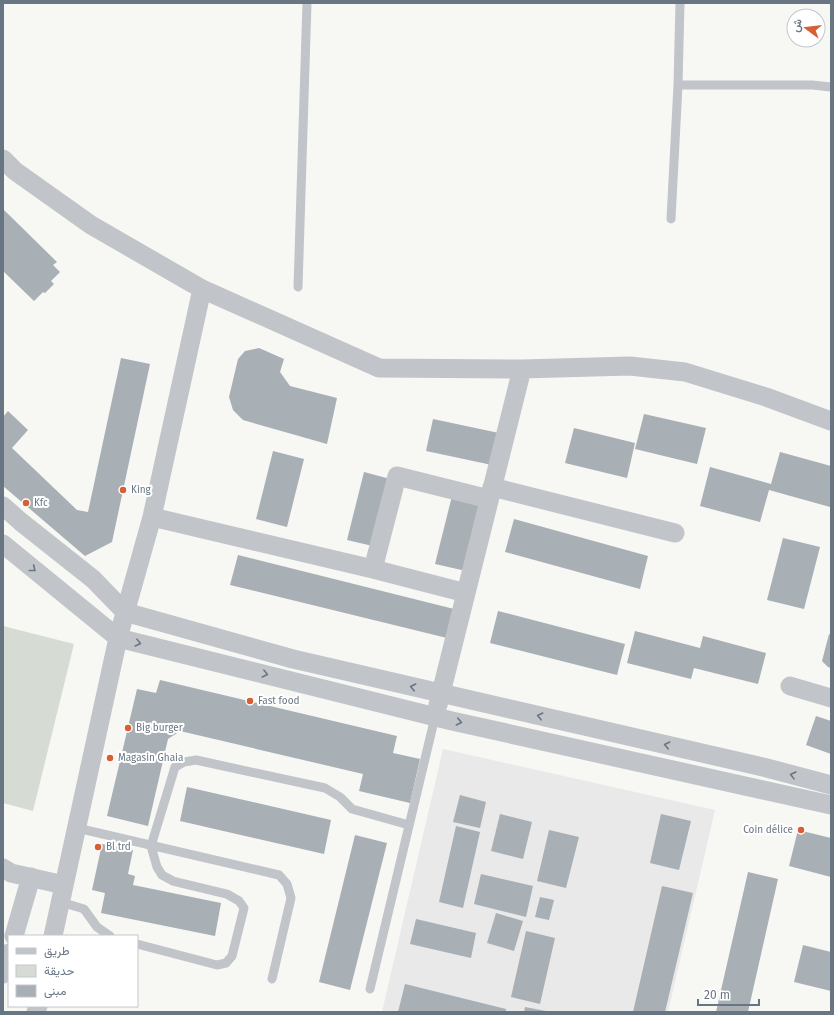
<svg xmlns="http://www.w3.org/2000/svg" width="834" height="1015" font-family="'Fira Sans',Vazirmatn,sans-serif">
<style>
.built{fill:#e8e9e8}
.green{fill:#d6dcd4}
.building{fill:#a8afb5}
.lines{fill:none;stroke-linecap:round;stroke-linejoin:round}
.service{stroke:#c1c4c8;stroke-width:9}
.minor{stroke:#c1c4c8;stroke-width:19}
.oneway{stroke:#687683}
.poi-dot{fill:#d85e34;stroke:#fff;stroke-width:1.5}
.labels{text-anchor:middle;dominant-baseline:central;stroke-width:4;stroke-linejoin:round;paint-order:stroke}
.poi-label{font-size:10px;fill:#687683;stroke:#fff;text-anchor:start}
</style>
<rect width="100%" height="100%" fill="#f7f7f4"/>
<path class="built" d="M443,749L715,810L668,1012H382Z"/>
<path class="green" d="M3,626L74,644L33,811L3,803Z"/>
<path class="building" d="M3,209L57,262L53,265L60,272L51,281L54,284L45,293L43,292L34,301L3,271Z
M259,348L284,359L280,372L290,386L337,398L327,444L243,420L233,410L229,397L238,359L245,351Z
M121,358L150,364L112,542L85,556L3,486V417L8,411L28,430L12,448L77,510L88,512Z
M644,414L706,428L697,464L635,449Z
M433,419L499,433L492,465L426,451Z
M574,428L635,443L627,478L565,463Z
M273,451L304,459L287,527L256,519Z
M780,452L831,466V502L830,507L769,490L760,522L700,506L710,467L771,484Z
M364,472L394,480L377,547L347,540Z
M452,496L483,504L466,571L435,564Z
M514,519L648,556L640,589L505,552Z
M783,538L820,547L804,609L767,600Z
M238,555L454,609L447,638L230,585Z
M498,611L625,644L617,675L490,643Z
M635,631L700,648L703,636L766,653L758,684L694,668L691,679L627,663Z
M829,634L831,635V668L828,667L822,661Z
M160,680L397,736L393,753L420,759L410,803L359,791L363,774L180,731L168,739L148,826L107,816L137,689L156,693Z
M816,716L831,721V754L806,745Z
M187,787L331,820L324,854L180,821Z
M460,795L486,802L480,828L453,822Z
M500,814L532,822L523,859L491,851Z
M661,814L691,821L679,870L650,863Z
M456,826L480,832L463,908L439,902Z
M549,830L579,837L566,888L537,881Z
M798,830L831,838V877L789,866Z
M355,835L387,843L350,990L319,982Z
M102,844L133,850L128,874L135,876L133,885L221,903L215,936L101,913L105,893L92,890Z
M748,872L778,879L748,1012H716Z
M481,874L533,886L526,917L474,904Z
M662,886L693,893L665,1012H633Z
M540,897L554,900L549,920L535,917Z
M496,913L523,921L514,951L487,943Z
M416,919L476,933L471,958L410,944Z
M526,931L555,938L540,1004L511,997Z
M803,945L831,952V991L794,982Z
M405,984L506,1009V1012H398Z
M525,1007L546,1011V1012H524Z"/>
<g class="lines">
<path class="service" d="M678,85H812L831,87
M671,219L678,85L680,3
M298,287L307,3
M77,828L279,875L287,884L291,898L272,979
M61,902L84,909L97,927L110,936
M137,944L217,965L226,963L232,956L244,908L239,901L227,894L173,881L162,875L157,867L151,846L175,767L184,762L196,760L325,788L340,797L352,809L409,825
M370,989L435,717"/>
<path class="minor" d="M3,159L15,171L91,225L202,289L379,368L522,369L630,366L685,372L766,397L831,421
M492,487L675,533
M3,506L21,522L93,579L125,612L293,659L767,768L831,785
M152,517L373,569L397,476L489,499
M3,544L118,638L452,721L831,805
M373,569L466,593
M790,686L831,698
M438,705L522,369
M3,868L11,873L64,885
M14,936L31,877
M53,936L118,638L152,517L202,289
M3,974L9,953
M36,1012L38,1006"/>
</g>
<defs><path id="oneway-chevron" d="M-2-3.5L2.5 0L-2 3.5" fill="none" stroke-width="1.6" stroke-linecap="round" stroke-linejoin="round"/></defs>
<g class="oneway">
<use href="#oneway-chevron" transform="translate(33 569) rotate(39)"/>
<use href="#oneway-chevron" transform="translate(138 643) rotate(14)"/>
<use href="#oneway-chevron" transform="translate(265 674) rotate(14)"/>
<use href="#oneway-chevron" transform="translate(413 687) rotate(-167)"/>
<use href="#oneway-chevron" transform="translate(540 716) rotate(-167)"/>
<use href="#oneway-chevron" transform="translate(459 722) rotate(13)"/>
<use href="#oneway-chevron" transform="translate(667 745) rotate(-167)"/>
<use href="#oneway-chevron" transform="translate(793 775) rotate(-166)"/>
</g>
<g class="poi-dot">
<circle cx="123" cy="490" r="4"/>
<circle cx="26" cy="503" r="4"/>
<circle cx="250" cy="701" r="4"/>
<circle cx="128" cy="728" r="4"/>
<circle cx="110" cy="758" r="4"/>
<circle cx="801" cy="830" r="4"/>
<circle cx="98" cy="847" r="4"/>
</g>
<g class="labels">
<g class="poi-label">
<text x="131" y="490">King</text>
<text x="34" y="503">Kfc</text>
<text x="258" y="701">Fast food</text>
<text x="136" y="728">Big burger</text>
<text x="118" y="758">Magasin Ghaia</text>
<text x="793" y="830" text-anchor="end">Coin délice</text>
<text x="106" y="847">Bl trd</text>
</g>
</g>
<rect width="834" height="1015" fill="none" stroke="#687683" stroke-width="8"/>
<rect x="8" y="935" width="130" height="72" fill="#ffffff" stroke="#c3c8cd"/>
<rect x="16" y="948" width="20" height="6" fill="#c1c4c8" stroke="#c3c8cd"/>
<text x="44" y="955" font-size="12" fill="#687683">طريق</text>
<rect x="16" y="965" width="20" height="12" fill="#d6dcd4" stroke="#c3c8cd"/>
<text x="44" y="975" font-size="12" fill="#687683">حديقة</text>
<rect x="16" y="985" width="20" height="12" fill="#a8afb5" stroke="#c3c8cd"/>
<text x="44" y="995" font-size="12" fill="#687683">مبنى</text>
<g transform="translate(806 28) rotate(285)"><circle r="19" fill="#ffffff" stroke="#c3c8cd"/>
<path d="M0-3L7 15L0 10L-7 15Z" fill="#d85e34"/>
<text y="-6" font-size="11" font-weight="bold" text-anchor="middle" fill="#687683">ش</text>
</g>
<path d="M698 999v6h61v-6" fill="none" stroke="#687683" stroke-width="2"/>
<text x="704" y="999" font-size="12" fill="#687683" stroke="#ffffff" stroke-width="3" paint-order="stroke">20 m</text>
</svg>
